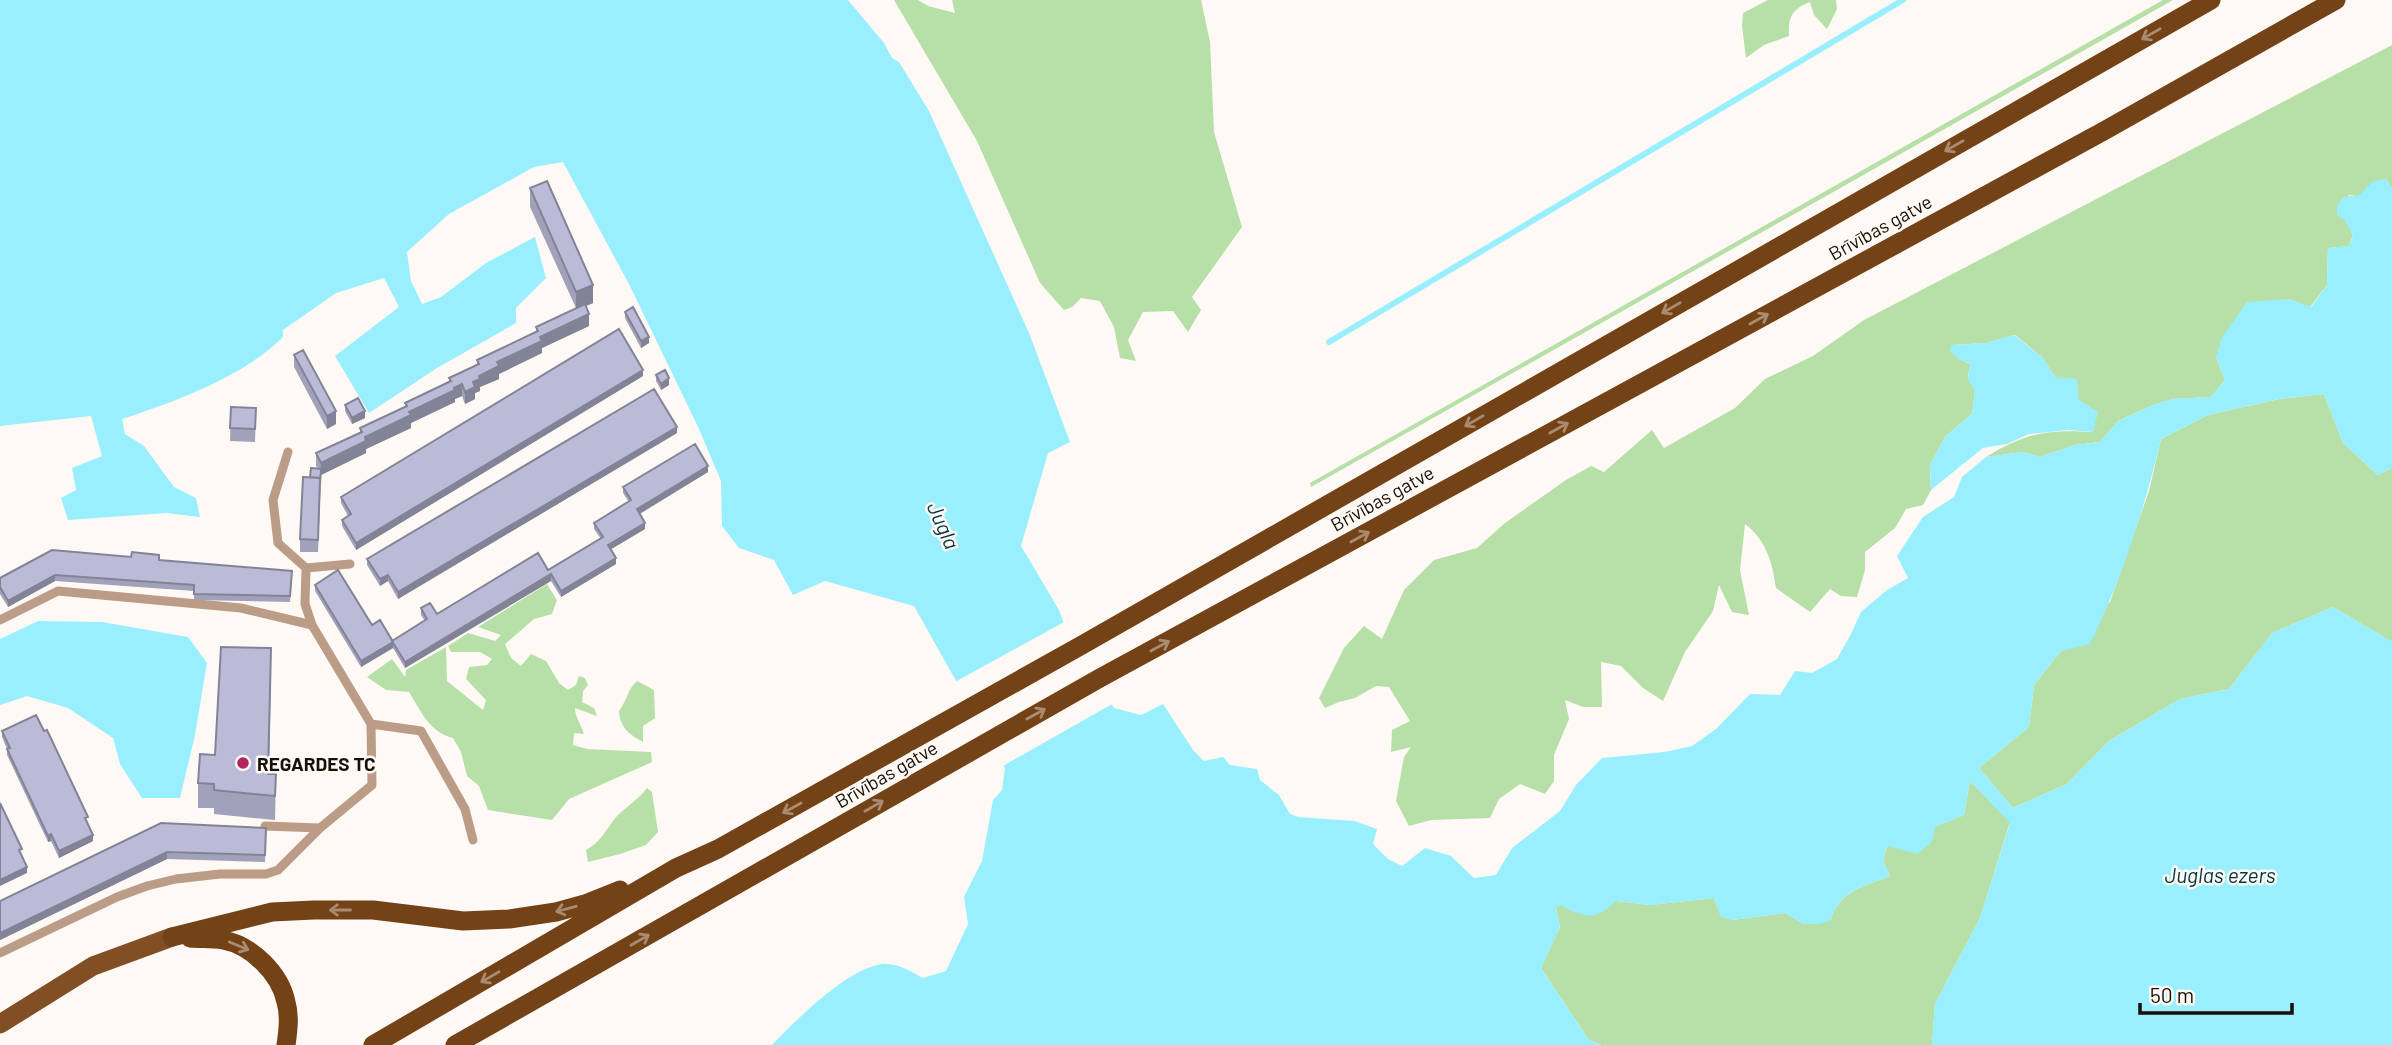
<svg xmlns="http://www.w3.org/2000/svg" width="2392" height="1045" font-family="Barlow,sans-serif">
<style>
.green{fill:#b7dfa8}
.water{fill:#99effe}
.pier{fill:#fef9f4}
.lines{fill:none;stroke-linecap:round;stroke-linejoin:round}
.stream{stroke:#99effe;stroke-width:6}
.service{stroke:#bb9c86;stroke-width:9}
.primary{stroke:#824e23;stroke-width:19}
.trunk{stroke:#744217;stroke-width:19}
.wall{fill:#a1a1ba}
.shaded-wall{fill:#838397}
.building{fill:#bbbbd8;stroke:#838397;stroke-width:2}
.oneway{stroke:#ab8b6f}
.poi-dot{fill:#b1245c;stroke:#fef9f4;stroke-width:2.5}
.labels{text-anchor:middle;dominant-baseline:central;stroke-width:5;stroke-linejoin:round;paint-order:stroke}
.street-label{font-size:19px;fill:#181008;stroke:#fef9f4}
.poi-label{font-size:19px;font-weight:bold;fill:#181008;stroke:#fef9f4;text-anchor:start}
.water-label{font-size:21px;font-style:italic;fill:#00373f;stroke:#fef9f4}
</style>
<rect width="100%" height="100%" fill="#fef9f4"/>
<path class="green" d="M894,0H918L928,6L955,13L952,0H1201L1210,42L1214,132L1242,227L1192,297L1201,310L1188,332L1173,311L1143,312L1128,340L1136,361L1120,358L1114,327L1100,301L1081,298L1072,307L1064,310L1040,283L977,141Z
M1768,0H1836L1837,9L1827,29L1814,15L1810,2C1792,9 1788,17 1789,36L1764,45L1746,58L1742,26L1743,13Z
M2163,0H2173L1311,487L1310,483Z
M2392,45V188L2386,179L2358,196L2349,195L2345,220L2353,235L2349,246L2328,248L2327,285L2310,307L2289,299L2216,357L2225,380L2211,397L2173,399L2153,405L2118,421L2100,442L2075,445L2040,457L2023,452L1986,457C2025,433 2047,429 2092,432L2079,400L2055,377L2043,358L2015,335L1986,343L1951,345L1959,359L1970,364L1968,378L1975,391L1972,414L1945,437L1930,465L1931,490L1923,505L1906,509L1895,528L1865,552V570L1857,597L1841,596L1830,589L1810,612L1776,588C1772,562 1767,541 1745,524L1740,570L1749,615L1732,612L1719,585L1713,611L1685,652L1663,701L1643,688L1621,666L1601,662L1602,707H1583L1565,700L1569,719L1554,755V781L1545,794L1520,784L1499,799L1490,818L1431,820L1409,826L1396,801L1404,757L1411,747L1391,752L1392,730L1410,721L1389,687L1376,686L1355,698L1339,702L1325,708L1319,698L1344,648L1364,626L1382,639L1404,590L1434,560L1477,548L1505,523L1566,480L1591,466L1604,472L1652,430L1664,448L1735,408L1765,379L1813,356L1864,320Z
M2324,394L2343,443L2378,475L2392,468V642L2333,607L2272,633L2229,689L2180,699L2109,741L2067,784L2013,808L1979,768L2029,727L2034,685L2060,652L2110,602L2149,491L2161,439L2208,415L2279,399Z
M547,584L557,600L552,614L534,619L505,644L511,658L521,666L531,654L546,661L559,683L568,690L576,685L579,676L585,678L588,685L583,691L582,702L594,708L597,716L575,708C575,717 581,724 584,734L574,733L573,745L587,749L651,752L652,762L569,799L552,820L488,810L479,786L467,776L461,752L453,738C429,732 421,711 409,692L386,690L367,677L392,659L405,677L406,670L446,647L447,681L483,710L486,700L466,679L469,667L487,665L492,659L480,652H451L448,646L468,633L495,641L501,635L478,627Z
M637,681L654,690L655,718L643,726V742C629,734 620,728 619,711C627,701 627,690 637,681Z
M1970,781L2010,822L1980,918L1935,1004L1932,1045H1601L1589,1040L1541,968L1560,927L1556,908L1560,905L1616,901L1650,905L1714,898L1721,916L1732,920L1785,913L1804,924L1830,921C1840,890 1863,887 1890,876L1883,861L1887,846L1964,815Z
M647,788L652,792L658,832L646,845L620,854L588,862L586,850C601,842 606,829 617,816C627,806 638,800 647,788Z"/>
<path class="water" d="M0,0H848L884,43L892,58L899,62L929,111L1029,333L1070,442L1048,453L1021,546L1059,610L1066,629L1114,708L1141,715L1163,704L1193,750L1204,761L1223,757L1230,765L1257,769L1260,780L1279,795L1290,814L1298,817L1354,821L1377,829L1373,844L1388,859L1402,866L1425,848L1451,856L1474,878L1496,875L1512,848L1560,811L1576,785L1602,758L1665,752L1692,746L1716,729L1750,694L1780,695L1795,671L1812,673L1837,659L1851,634L1861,612L1887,590L1908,578L1897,556L1923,517L1954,497L1962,477L1986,457L2023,452L2040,457L2075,445L2100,442L2118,421L2153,405L2173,399L2211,397L2225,380L2216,357L2222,337L2247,302L2289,299L2311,307L2327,285L2328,248L2349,246L2353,236L2345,220L2337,215C2336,199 2344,195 2358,196L2373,181L2386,179L2392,188V468L2378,475L2343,443L2324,394L2279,399L2208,415L2161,439C2144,510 2122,579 2090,644L2060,652L2034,685L2029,727L1979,768L2013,808L2067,784L2109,741L2180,699L2229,689L2272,633L2333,607L2392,642V1045H1932L1935,1004L1980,918L2010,823L1970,781L1964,815L1935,827L1932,842L1917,854L1887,846L1883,861L1890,876C1863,887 1840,890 1830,921L1819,924H1804L1785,913L1732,920L1721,917L1714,898L1650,905L1616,901C1596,922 1583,917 1560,905L1556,909L1560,927L1541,968L1589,1040L1601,1045H772C796,1020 843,973 877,965C893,960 910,971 923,978L946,971L968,924L964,897L982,861L993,800L1002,790L1005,768L914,606L825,581L793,595L774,560L739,548L722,526L721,481L699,429L630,286L563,162L534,167L449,214L407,252L411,281L422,304L441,297L486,263L535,237L546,278L516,308V323L437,368L369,413L335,356L399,307L384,278L336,293L283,330V337C243,377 174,402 122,419L125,434L144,446L174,487L196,498L200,517L166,513L68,520L61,498L76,490L72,468L102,456L91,416L0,426Z
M2014,335L2043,358L2055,377L2077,379L2079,400L2098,412L2093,432L2068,430L2029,434L2007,444L1983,448L1931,490L1930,465L1945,437L1972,414L1975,392L1968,378L1970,364L1959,359L1950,351L1951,345L1986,343Z
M38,621L102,622L188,637L207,663L195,735L180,798H142L120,764L113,738L68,708L27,696L0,705V639Z"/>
<path class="pier" d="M1066,621L1114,703L1001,767L953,683Z"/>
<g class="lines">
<path class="stream" d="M1329,342L1903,0"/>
<path class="service" d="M288,452L273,500L278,543L306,568
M0,620L58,591L241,608L312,625
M371,724L421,731L465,809L473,840
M265,826L320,828
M0,953L117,897L147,886L176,879L220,874H266L278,870L320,828L372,785L371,724L312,625L305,604L306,568L350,564"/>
<path class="primary" d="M0,1024L93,966L172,937"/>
<path class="trunk" d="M172,937L272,912L314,910H373L463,921L509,919L556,912L585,904L620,890
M190,938C201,939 212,938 223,940C251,945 280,973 286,1002C290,1016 288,1031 286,1045
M373,1045L676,868L718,849L1082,645L2211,0
M455,1045L1100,678L2102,132L2336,0"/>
</g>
<path class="wall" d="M530,188L593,303L586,306L589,326L542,348V353L499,374V379L480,387V391L475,393V399L465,404L462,396L455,399V402L411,423V428L366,449V453L321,475L318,552H300V539L310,477L318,469L316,466V453L360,432V428L405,407V403L449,382V378L477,365V360L536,332V327L576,308L530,207Z
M625,312L649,343L641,348L625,318Z
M294,355L336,424L327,429L294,367Z
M656,375L669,385L661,390L656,381Z
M643,376L356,550L342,526V520L348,516L341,503V497Z
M345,405L365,418L352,424L345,411Z
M231,407L256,408L255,442L230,441Z
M677,433L398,599L388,581L380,586L367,565V559Z
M708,472L640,514L645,529L611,549L616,564L561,597L551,581L405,668L393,648L361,667L315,591V585L392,641L425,621L421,615V608L437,614L548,570L601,539L594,529V523L629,502L623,493V487Z
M159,560L292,578L290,602L194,600V591L55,581L8,607L0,594V578Z
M271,672L269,774H276L275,820L214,814V808H198V783L215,755Z
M2,731L87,823L93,841L59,858L51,841L48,842L7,755V749L2,737Z
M161,823L266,828L265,862L167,859L0,940V901Z"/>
<path class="shaded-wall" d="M593,285V303L576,310V292Z
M589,314V326L542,348V353L499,374V379L480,387V391L475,393V399L465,404V392L479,376L497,362L540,337Z
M649,337V343L641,348V341Z
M643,370V376L356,550V543Z
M669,378V385L661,390V384Z
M462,384V396L455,399V402L411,423V428L366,449V453L321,475L318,552L321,463L409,412Z
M336,411V424L327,429V416Z
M365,411V418L352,424V418Z
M677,427V433L398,599V592Z
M708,466V472L637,515V509Z
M645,523V529L608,551V545Z
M616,558V564L561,597V591Z
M551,574V581L405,668V662Z
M55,575V581L8,607V601Z
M388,575V581L380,586V579Z
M393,642V648L361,667V661Z
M51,834V841L48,842V836Z
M93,835V841L59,858V851Z
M167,852V859L0,940V933Z
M27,867V873L0,886V880Z"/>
<path class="building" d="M547,181L593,285L576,292L530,188Z
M585,304L589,314L540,337L542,341L497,362L499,366L479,376L480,379L473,382L475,387L465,392L462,384L454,388L455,390L409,412L411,415L365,437L366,441L321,463L316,453L362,432L360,428L407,406L405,403L451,381L449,378L479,364L477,360L538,331L536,327Z
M633,307L649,337L641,341L625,312Z
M619,329L643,370L356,543L342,520L351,514L341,497Z
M303,350L336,411L327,416L294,355Z
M665,370L669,378L661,384L656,375Z
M654,389L677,427L398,592L388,575L380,579L367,559Z
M358,398L365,411L352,418L345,405Z
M231,407L256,408L255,429L230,428Z
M695,444L708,466L637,509L645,523L608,545L616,558L561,591L551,574L405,662L392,641L427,619L421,608L430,603L437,614L538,553L548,570L603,537L594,523L631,500L623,487Z
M311,468L321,469L320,484V478L310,477Z
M303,477L320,478L318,540L300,539Z
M52,550L131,557L132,552L159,555V560L292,571L290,596L194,594V585L55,575L8,601L0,587V578Z
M338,570L372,625L380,620L393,642L361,661L315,585Z
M221,647L271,648L268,774H276L275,796L214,790V784L198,783L200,754L215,755Z
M36,715L44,731L47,730L88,817L85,818L93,835L59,851L51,834L48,836L7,749L10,748L2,731Z
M0,803L22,849L19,850L27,867L0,880Z
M161,823L266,828L265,855L167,852L0,933V901Z"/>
<defs><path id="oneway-shaft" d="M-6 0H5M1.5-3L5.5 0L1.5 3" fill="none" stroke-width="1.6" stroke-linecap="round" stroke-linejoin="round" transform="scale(1.75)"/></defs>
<g class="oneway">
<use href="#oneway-shaft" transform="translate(2151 34) rotate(150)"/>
<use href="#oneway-shaft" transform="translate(1954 146) rotate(150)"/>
<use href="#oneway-shaft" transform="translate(1671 308) rotate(150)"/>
<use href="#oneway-shaft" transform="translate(1759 319) rotate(-29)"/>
<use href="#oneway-shaft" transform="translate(1474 421) rotate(150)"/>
<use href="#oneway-shaft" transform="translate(1559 428) rotate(-29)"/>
<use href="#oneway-shaft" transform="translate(1360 537) rotate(-29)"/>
<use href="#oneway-shaft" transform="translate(1160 646) rotate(-29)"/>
<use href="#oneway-shaft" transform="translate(1036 714) rotate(-29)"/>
<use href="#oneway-shaft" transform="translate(874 806) rotate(-30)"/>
<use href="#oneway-shaft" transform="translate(792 808) rotate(151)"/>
<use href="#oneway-shaft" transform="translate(566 909) rotate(165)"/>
<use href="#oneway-shaft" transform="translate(340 910) rotate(-180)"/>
<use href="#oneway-shaft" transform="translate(640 940) rotate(-30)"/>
<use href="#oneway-shaft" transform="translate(239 946) rotate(22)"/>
<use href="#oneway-shaft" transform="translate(490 977) rotate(150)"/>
</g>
<circle class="poi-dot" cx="243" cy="763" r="7"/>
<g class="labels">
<g class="street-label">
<text transform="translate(1880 227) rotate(-29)">Brīvības gatve</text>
<text transform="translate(1382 498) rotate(-29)">Brīvības gatve</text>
<text transform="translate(886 774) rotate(-30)">Brīvības gatve</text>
</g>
<g class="poi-label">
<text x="257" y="763">REGARDES TC</text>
</g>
<g class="water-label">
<text transform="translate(944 525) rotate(66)">Jugla</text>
<text x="2220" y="874">Juglas ezers</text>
</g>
</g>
<path d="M2140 1003v10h152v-10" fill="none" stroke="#181008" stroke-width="3.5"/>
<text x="2150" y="1003" font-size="21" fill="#181008" stroke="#fef9f4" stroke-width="5" paint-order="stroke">50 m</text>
</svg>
